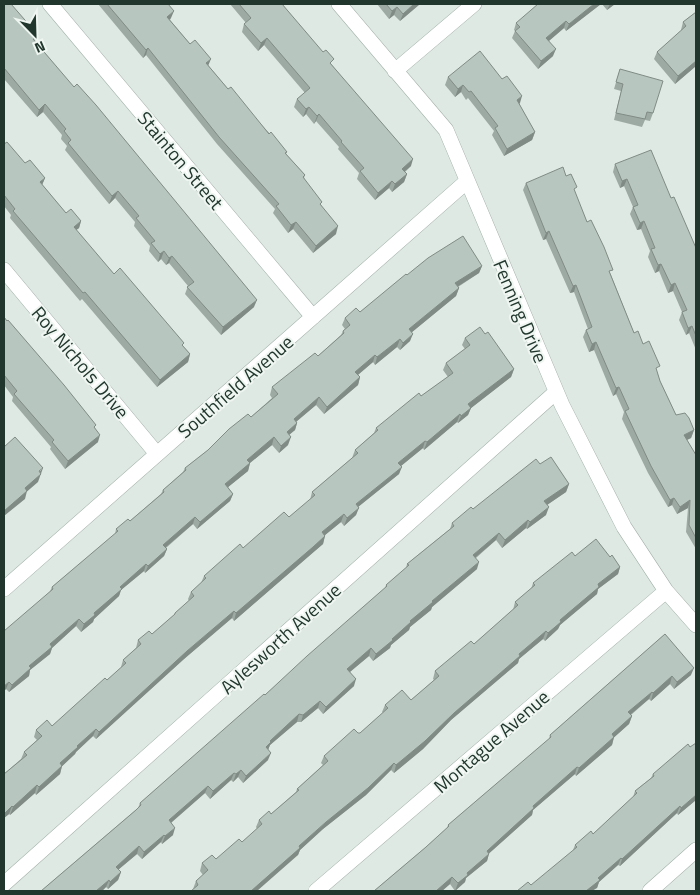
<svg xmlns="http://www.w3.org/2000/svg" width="700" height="895" font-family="'Titillium Web',sans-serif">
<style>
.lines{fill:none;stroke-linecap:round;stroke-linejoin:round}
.minor-casing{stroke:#a2b0a9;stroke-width:16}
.minor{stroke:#fff;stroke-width:15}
.wall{fill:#9daaa3}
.shaded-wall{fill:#808b85}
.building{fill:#b7c6be;stroke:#808b85}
.labels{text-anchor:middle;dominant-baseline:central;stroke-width:4;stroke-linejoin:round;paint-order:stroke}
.street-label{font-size:19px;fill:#21372e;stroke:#eff6f1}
</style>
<rect width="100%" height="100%" fill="#dfe9e3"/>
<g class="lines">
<g class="minor-casing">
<path id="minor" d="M50,4L313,317
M339,4L446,130L562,405L624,527L666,591L696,625
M395,71L474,4
M4,270L157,454
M4,589L466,182
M4,884L556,392
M316,891L666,591
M650,891L696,850"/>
</g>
<use href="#minor" class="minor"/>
</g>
<path class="wall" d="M4,4L38,35L35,41L254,307L221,335L185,294L188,286L169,263L166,265L161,259L158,262L149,251L150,246L134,226L135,222L115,198L109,204L65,150L67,146L61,139L62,135L43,112L37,117L4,79Z
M98,4H168L171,18L170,20L228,89L287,152L286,154L305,175L304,178L321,205L336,234L313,253L293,229L288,233L273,213L275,209L217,144L146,55L143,58Z
M230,4H282L332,65L411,166L405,172L407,174L404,182L392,192L389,188L375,200L357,179L359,173L338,149L339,147L316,121L314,124L306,114L303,117L294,107L297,99L305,93L264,45L258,51L242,32L244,24L246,23Z
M377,4H420L400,21L394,15L389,19Z
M601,4L566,31L564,28L549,41L553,56L538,69L512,38L515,31L514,30L516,23Z
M602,4H615L607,10Z
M696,9V66L675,84L654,59L657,52L681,31V30L683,22L696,12Z
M620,69L653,113L650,121L645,120L642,127L614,120L621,91L614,89Z
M448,77L520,103L519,104L535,132L532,140L504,156L492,135L494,131L468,98L466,100L461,92L455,97L445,85Z
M4,144L25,163L45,178L42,185L66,213L81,221L79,228L76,230L114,274L183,346L190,354L188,362L157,387L82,299L80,301L10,218L11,215L4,206Z
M615,164L671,198L696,248V350L689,333L686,335L679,320L682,312L673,291L668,293L659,271L655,273L648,257L650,251L641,229L637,230L630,214L633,207L624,186L620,188L613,172Z
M566,176L575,193L587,222L611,275L634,333L643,344L657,372L660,381L676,415L694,430L691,438L687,440L696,455V549L686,532L688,508L677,514L672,505L668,507L648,473L622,419L624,412L616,394L613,396L594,350L589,352L583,337L586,330L588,329L574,292L570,293L546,239L543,240L523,190L526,183Z
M482,266L479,273L458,287L459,288L456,296L412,332L410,341L400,350L397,347L375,365L373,362L358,375L360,377L358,385L324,414L316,405L296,422L297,423L295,430L289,435L288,445L279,453L272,445L250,463L248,471L228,487L233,494L230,501L197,529L193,524L166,548L167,549L164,556L145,573L144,571L121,590L119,596L94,619L93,622L81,632L76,626L52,648L50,654L30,670L29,676L9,692L6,689L4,691L52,587L115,534L116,529L130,521L161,494L163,490L183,472L185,468L251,417L272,398L270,395L272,387L318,356L341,335L343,331L345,329L342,325L345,318L360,312L407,275Z
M4,317L95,428L98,442L65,469L50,449L51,447L12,401L13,397L4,385Z
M485,334L514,369L511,377L471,408L468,415L458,423L457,422L424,450L423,448L401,466L399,474L358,507L356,515L344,526L341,522L325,535L323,544L311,554L234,621L232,618L184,659L96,739L93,736L76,752L75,754L62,766L60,774L36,795L35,793L10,815L9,814L4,818V774L21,759L24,752L37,740L34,737L36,730L52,726L107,680L121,668V667L123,660L136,648L138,640L152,634L174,615L175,613L189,601L188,599L191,592L201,583L204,576L243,548L289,517L310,500L312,492L352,458L355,450L374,433L376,428L448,377L443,370L446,363L465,349L462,345L465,338Z
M540,464L569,484L566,492L547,505L546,515L527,529L526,528L502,548L496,540L476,558L477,569L432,607L431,610L410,627L409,630L391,645L390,648L373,661L369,656L350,672L354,686L323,714L318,708L301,722H297L270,745L268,750V760L243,783L238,777L233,782L231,780L210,799L205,793L171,823L173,835L162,844L161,842L142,859L137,854L118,870L121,872L118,880L108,889L106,887L102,891H41L138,808L140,803L265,695L385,588L386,585L406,568L407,564L450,529L452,523Z
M575,556L610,557L620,567L618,574L598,589L597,594L560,625L558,629L545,641L543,639L519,659L518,663L451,720L423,749L394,773L391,770L366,795L323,829L300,850L298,855L193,889L196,881L203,875L200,871L202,863L216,859L242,842L257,829L256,827L259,820L271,814L296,792L297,789L323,765L321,763L324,756L360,733L383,713L382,712L385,705L411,700L434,680L433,679L435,671L474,644L513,610L515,602L531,589L533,583Z
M665,634L691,675L674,689L670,684L651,701L649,699L631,715L632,716L629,724L614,737L612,745L576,776L575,774L533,810L532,815L489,853L487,861L466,878L465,882L455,891L450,884L442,891H374L426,847L447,828L448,825L549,739L550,735Z
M653,774L696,800L678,815L677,813L620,866L618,865L599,882L597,888L573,850L575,845L593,834L633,797L635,791L651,778Z"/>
<path class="shaded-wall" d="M414,4H420L400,21L403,14Z
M594,4H601L566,31L569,24Z
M610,4H615L607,10Z
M397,7L394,15L389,19L392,11Z
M174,11L171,18L164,24L167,17Z
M566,21L564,28L544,45L546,38Z
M267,38L264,45L258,51L261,43Z
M148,48L146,55L143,58L146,50Z
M556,49L553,56L538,69L541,61Z
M211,59L208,66L206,63Z
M696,61V66L675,84L678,76Z
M463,85L461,92L455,97L458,89Z
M522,96L520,103L514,108L517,100Z
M45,104L43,112L37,117L39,110Z
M309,107L306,114L303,117L306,109Z
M319,114L316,121L314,124L317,116Z
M535,132L532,140L504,156L507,149Z
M413,159L411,166L399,176L402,169Z
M407,174L404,182L392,192L395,184Z
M45,178L42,185L40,182Z
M627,179L624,186L620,188L622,181Z
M392,181L389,188L375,200L378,193Z
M118,191L115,198L109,204L112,196Z
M81,221L79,228L71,234L74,227Z
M644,221L641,229L637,230L640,223Z
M296,222L293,229L288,233L291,225Z
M338,226L336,234L313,253L316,246Z
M549,231L546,239L543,240L546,233Z
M164,251L161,259L158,262L160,254Z
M172,256L169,263L166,265L169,258Z
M661,264L659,271L655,273L658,265Z
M482,266L479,273L452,290L455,283Z
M675,283L673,291L668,293L671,285Z
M576,285L574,292L570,293L573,286Z
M459,288L456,296L406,337L409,329Z
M257,300L254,307L221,335L223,327Z
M692,326L689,333L686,335L688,328Z
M413,334L410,341L400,350L403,343Z
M400,339L397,347L375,365L377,357Z
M596,342L594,350L589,352L592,344Z
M190,354L188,362L157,387L160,380Z
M375,355L373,362L353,379L355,372Z
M514,369L511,377L466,412L468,404Z
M360,377L358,385L324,414L327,407Z
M619,387L616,394L613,396L616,388Z
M319,397L316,405L291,426L294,419Z
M471,408L468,415L458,423L461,416Z
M460,414L457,422L424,450L427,442Z
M297,423L295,430L284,439L287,432Z
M694,430L691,438L682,442L684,435Z
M100,435L98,442L65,469L68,461Z
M274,437L272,445L245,467L247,460Z
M291,437L288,445L279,453L281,446Z
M425,441L423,448L396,470L398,463Z
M250,463L248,471L222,492L225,484Z
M402,467L399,474L353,511L356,504Z
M43,468L38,482L23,495L27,491L25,499L4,516V511Z
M569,484L566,492L541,509L544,501Z
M233,494L230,501L197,529L200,522Z
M674,498L672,505L668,507L670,500Z
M690,500L688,508L677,514L680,507Z
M549,507L546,515L527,529L530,522Z
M359,508L356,515L344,526L347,518Z
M344,514L341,522L319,540L322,532Z
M195,517L193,524L160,552L163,545Z
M528,520L526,528L502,548L505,540Z
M499,533L496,540L470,562L473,555Z
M325,536L323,544L234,621L236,613Z
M167,549L164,556L145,573L148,566Z
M479,562L477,569L432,607L431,610L410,627L409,630L391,645L390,648L373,661L376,654L410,621L432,601Z
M146,564L144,571L121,590L119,596L94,619L93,622L81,632L84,624L94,613L120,587Z
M620,567L618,574L598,589L597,594L560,625L558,629L545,641L548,633L560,620L598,584Z
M234,611L232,618L184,659L96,739L99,732L187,651Z
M79,619L76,626L52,648L50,654L30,670L29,676L9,692L12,685L29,666L50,644Z
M546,631L543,639L519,659L518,663L451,720L423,749L394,773L396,765L519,654Z
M371,648L369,656L345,676L347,669Z
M694,668L691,675L674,689L677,682Z
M672,676L670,684L651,701L653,693Z
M356,679L354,686L323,714L326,707Z
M9,682L6,689L4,691V686Z
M652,692L649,699L625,719L628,712Z
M320,701L318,708L301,722L303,715Z
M299,714L297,722L270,745L268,750L266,747L270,741Z
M632,716L629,724L609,742L612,734Z
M96,729L93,736L76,752L75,754L57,771L60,763L77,746Z
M614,737L612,745L576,776L579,768Z
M271,753L268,760L243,783L246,776Z
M394,763L391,770L366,795L323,829L300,850L298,855L257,891H251L299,846Z
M62,766L60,774L36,795L39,787Z
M577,767L575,774L533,810L532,815L484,858L487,851L533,806Z
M241,770L238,777L233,782L236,774Z
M234,773L231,780L210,799L213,791Z
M37,785L35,793L10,815L13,807Z
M208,786L205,793L166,827L169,820Z
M696,795V800L678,815L681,808Z
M12,806L9,814L4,818V814Z
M680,806L677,813L620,866L622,859Z
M175,828L173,835L162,844L165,836Z
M164,835L161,842L142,859L144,852Z
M139,846L137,854L113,874L116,867Z
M489,854L487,861L466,878L465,882L455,891L458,883L467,873Z
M621,858L618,865L599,882L597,888L592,891H586L598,878Z
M121,872L118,880L108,889L110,882Z
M452,877L450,884L442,891H436Z
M109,880L106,887L102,891H96Z"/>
<path class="building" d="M4,4H11L38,35L33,39L74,87L77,84L96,105L257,300L223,327L187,287L194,282L172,256L169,258L164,251L160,254L151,243L155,241L136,218L139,216L118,191L112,196L68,143L71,140L64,131L66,129L45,104L39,110L4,68Z
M107,4H168L174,11L167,17L190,44L195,40L211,59L206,63L228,89L231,87L269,134L271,132L287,152L285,153L305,175L303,177L322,202L320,204L338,226L316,246L296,222L291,225L276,206L279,204L219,137L148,48L146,50Z
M239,4H282L323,52L326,50L334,59L330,63L413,159L402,169L407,174L395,184L392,181L378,193L360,171L364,168L341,142L342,141L319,114L317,116L309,107L306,109L297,99L310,88L267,38L261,43L244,24L251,18Z
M386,4H414L403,14L397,7L392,11Z
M538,4H594L569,24L566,21L546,38L556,49L541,61L515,31L520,27L516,23Z
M696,12V61L678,76L657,52L686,26L683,22Z
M480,51L502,79L507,76L522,96L517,100L535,132L507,149L495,128L498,126L471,91L469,92L463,85L458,89L448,77Z
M620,69L663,81L653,113L647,112L645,119L616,113L623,84L616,82Z
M7,142L25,163L30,160L45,178L40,182L66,213L71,209L81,221L74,227L114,274L120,268L184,343L182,345L190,354L160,380L85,292L83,293L13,211L15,209L4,195V144Z
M651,150L671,198L674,197L696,248V336L692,326L688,328L682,312L687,310L675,283L671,285L661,264L658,265L651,249L655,248L644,221L640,223L633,207L638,205L627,179L622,181L615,164Z
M563,167L566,176L571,174L577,187L574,189L587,222L591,220L604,247L613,270L609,271L634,333L638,331L643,344L649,341L660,366L656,368L660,381L676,415L685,413L689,418L694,430L684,435L696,455V538L689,525L690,500L680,507L674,498L670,500L651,466L625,411L629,409L619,387L616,388L596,342L592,344L586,330L592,327L576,285L573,286L549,231L546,233L526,183Z
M463,236L482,266L455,283L459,288L409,329L413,334L403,343L400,339L377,357L375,355L355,372L360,377L327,407L319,397L294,419L297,423L287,432L291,437L281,446L274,437L247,460L250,463L225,484L233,494L200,522L195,517L163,545L167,549L148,566L146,564L120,587L122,589L94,613L95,615L84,624L79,619L50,644L52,647L29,666L31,668L12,685L9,682L4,686V631L53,589L52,587L118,531L116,529L128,519L130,521L164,492L163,490L186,470L185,468L208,450L229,429L248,414L251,417L278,394L272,387L315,353L318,356L344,333L343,331L350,325L345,318L356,308L360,312L406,274L407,275L428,258Z
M4,317L7,321L8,320L64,385L96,425L94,427L100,435L68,461L52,442L54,440L14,394L17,391L4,375Z
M480,327L485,334L488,332L514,369L468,404L471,408L461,416L460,414L427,442L425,441L398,463L402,467L356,504L359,508L347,518L344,514L322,532L325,536L313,547L236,613L234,611L187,651L99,732L96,729L77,746L78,747L60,763L62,766L39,787L37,785L13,807L12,806L4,814V774L27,755L24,752L42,736L36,730L47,720L52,726L105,678L107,680L126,663L123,660L141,644L138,640L149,631L152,634L175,614V613L194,596L191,592L206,578L204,576L240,544L243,548L284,512L289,517L315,495L312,492L358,453L355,450L378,430L376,428L419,393L421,396L453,373L446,363L470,345L465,338Z
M15,437L43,468L39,471L41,474L25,488L27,491L4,511V447Z
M551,457L569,484L544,501L549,507L530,522L528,520L505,540L499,533L473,555L479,562L432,601L433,602L410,621L411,622L392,639L393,640L376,654L371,648L347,669L356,679L326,707L320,701L303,715L299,714L270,741L271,742L266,747L271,753L246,776L241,770L236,774L234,773L213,791L208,786L169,820L175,828L165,836L164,835L144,852L139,846L116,867L121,872L110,882L109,880L96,891H41L136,810L141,805L140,803L264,694L265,695L307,656L387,586L386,585L409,565L407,564L454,526L452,523L471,507L473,509L536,459L540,464Z
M596,539L610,557L612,555L620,567L598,584L599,587L560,620L561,622L548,633L546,631L519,654L520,656L454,713L425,741L396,765L394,763L368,788L326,822L299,846L300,848L251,891H191L198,885L196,881L208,870L202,863L212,855L216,859L239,839L242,842L262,824L259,820L269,811L271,814L299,790L297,789L328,761L324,756L354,729L358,733H360L388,708L385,705L402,690L411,700L439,676L435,671L471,641L474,644L518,605L515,602L535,585L533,583L572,552L575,556Z
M665,634L694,668L677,682L672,676L653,693L652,692L628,712L632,716L612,734L614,737L579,768L577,767L533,806L534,808L487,851L489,854L467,873L468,875L458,883L452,877L436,891H374L426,847L449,826L448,825L551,737L550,735Z
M696,743V795L681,808L680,806L622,859L621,858L598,878L600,880L586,891H517L528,882L531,885L577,847L575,845L591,831L593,834L637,793L635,791L654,776L653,774L688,744L690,747Z"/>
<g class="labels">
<g class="street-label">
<text transform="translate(181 160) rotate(50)">Stainton Street</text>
<text transform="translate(521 311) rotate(67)">Fenning Drive</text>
<text transform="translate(81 362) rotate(50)">Roy Nichols Drive</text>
<text transform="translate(235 386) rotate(-41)">Southfield Avenue</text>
<text transform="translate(280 638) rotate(-42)">Aylesworth Avenue</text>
<text transform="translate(491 741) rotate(-41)">Montague Avenue</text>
</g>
</g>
<rect width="700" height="895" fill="none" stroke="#21372e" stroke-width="10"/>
<g transform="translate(35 35) rotate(157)" stroke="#eff6f1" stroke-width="4" paint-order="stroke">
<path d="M0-4L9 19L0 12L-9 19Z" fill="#21372e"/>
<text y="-8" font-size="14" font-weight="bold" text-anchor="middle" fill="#21372e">N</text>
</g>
</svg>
